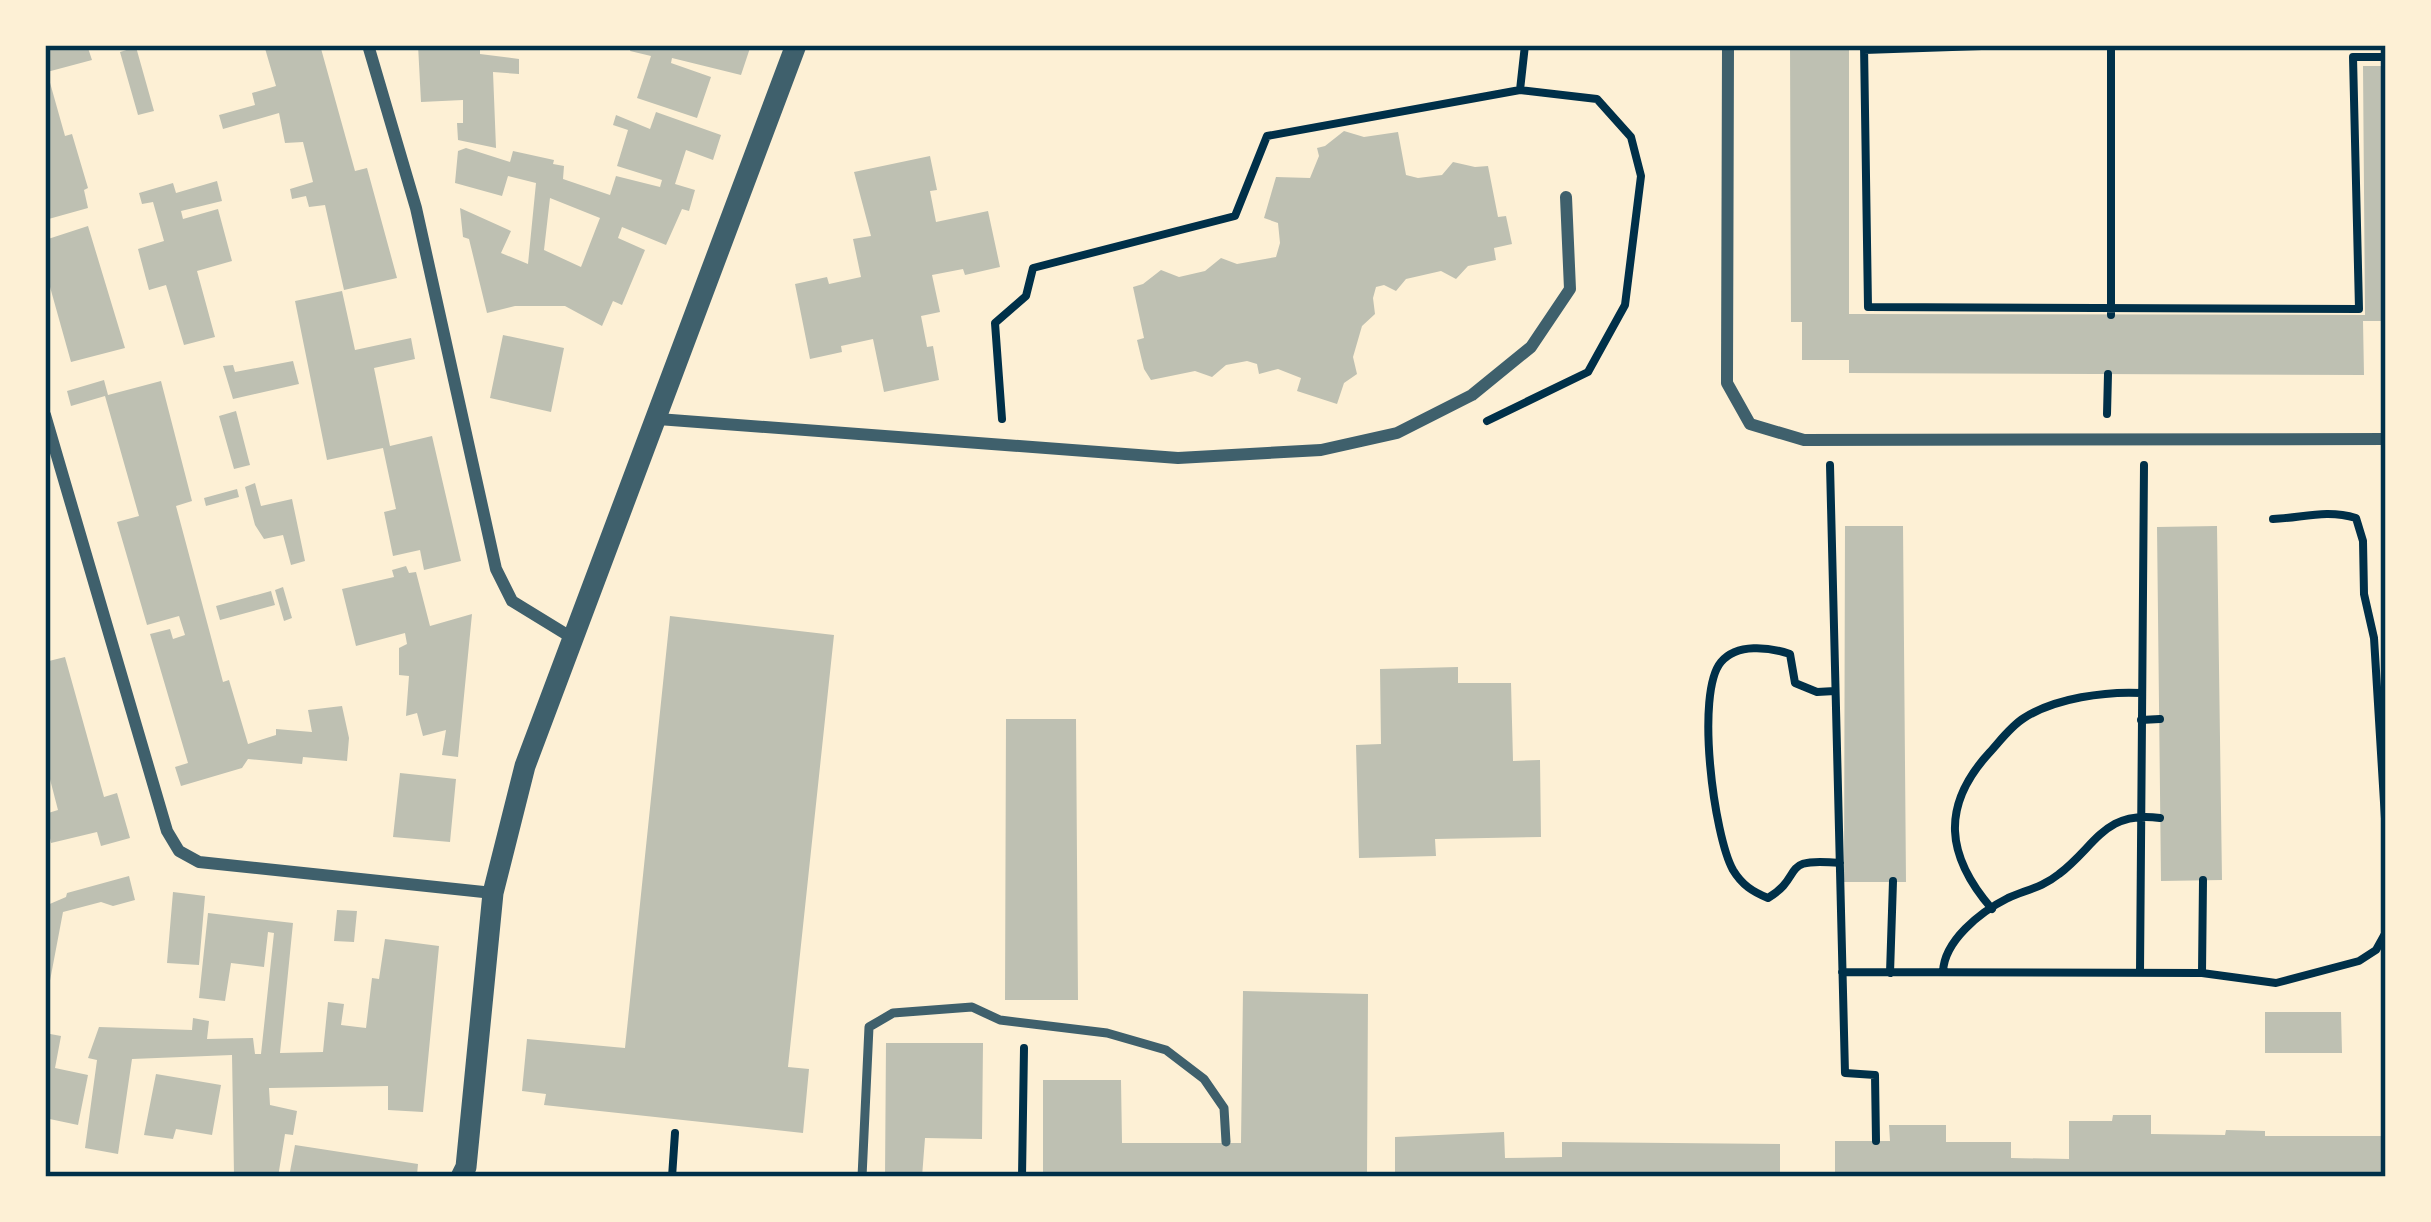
<svg xmlns="http://www.w3.org/2000/svg" width="2431" height="1222" font-family="Cabin,sans-serif">
<style>
.building{fill:#bec0b2;fill-rule:evenodd}
.lines{fill:none;stroke-linecap:round;stroke-linejoin:round}
.path{stroke:#003049;stroke-width:8}
.service{stroke:#3f606c;stroke-width:9}
.minor{stroke:#3f606c;stroke-width:12}
.tertiary{stroke:#3f606c;stroke-width:21}
.neatline{fill:none;stroke:#003049;stroke-width:4.5}
</style>
<rect width="100%" height="100%" fill="#fdf0d5"/>
<path class="building" d="M62,45H87L92,60L47,72L65,136L72,134L88,188L84,190L88,208L45,220V50Z
M264,45H320L355,171L367,168L397,278L344,290L325,205L309,207L306,196L292,199L290,189L313,182L303,142L285,143L279,113L223,129L219,115L255,105L252,93L276,86Z
M418,45H480V54L519,59V74L493,72L496,148L458,140L457,123H463V100L421,102Z
M632,45H751L741,75L672,58L671,63L711,77L697,118L637,98L651,56L630,51Z
M1790,45H1849V314L2365,315L2363,66H2386V321H2363L2364,375L1849,373V360H1802V322H1791Z
M136,47L154,111L138,115L120,52Z
M656,112L721,135L713,160L686,150L675,184L695,190L689,211L682,209L666,245L622,227L618,238L645,250L622,305L613,301L602,326L565,306H515L487,313L469,239L463,237L460,208L511,231L501,253L528,264L536,183L508,176L502,196L455,183L458,151L466,148L510,162L513,151L554,160L553,164L564,166L563,179L610,195L616,176L660,187L662,180L617,166L628,130L613,125L616,115L650,129ZM550,198L600,218L581,267L544,250Z
M1344,131L1364,137L1398,132L1406,175L1418,178L1442,175L1453,162L1475,167L1488,166L1498,217L1506,216L1512,244L1494,248L1496,260L1468,266L1456,279L1441,271L1406,279L1396,291L1384,285L1376,287L1373,298L1375,314L1362,326L1353,357L1357,374L1344,383L1337,404L1297,391L1301,378L1278,369L1259,374L1257,364L1247,361L1226,365L1212,377L1195,371L1151,380L1144,369L1137,340L1144,338L1133,287L1143,284L1161,270L1179,277L1205,271L1221,258L1237,264L1276,257L1280,243L1278,223L1264,218L1276,177L1310,178L1319,156L1317,148L1325,146Z
M930,156L937,190L930,191L936,222L988,211L1000,267L965,275L963,269L932,275L940,312L921,316L927,347L933,346L939,380L884,392L873,339L841,346L842,352L810,359L795,284L827,277L829,284L861,277L853,239L871,236L854,172Z
M217,181L222,201L181,211L183,219L218,209L232,261L197,271L215,337L184,345L166,285L149,290L138,249L164,241L153,202L142,204L139,193L173,183L176,193Z
M88,226L125,348L71,362L45,269V240Z
M342,291L355,350L411,338L415,359L374,368L390,446L432,436L461,561L424,570L420,550L393,556L384,512L396,509L383,448L327,460L295,301Z
M503,335L564,348L551,412L490,398Z
M293,361L299,384L233,399L223,366L233,365L235,372Z
M104,380L108,395L161,381L192,501L176,506L223,682L229,680L248,744L276,735V729L312,732L308,710L342,706L349,738L347,761L303,757L302,764L248,759L242,768L181,786L175,767L188,763L150,634L170,629L173,639L185,635L179,616L147,625L117,522L139,516L105,396L71,406L67,391Z
M236,411L250,465L234,469L219,416Z
M255,483L261,506L292,499L305,561L291,565L283,535L264,539L255,525L245,487Z
M237,489L239,497L206,506L204,498Z
M1845,526H1903L1906,882H1844Z
M2217,526L2222,880L2161,881L2157,527Z
M406,566L409,573L416,572L430,626L472,614L458,757L442,755L446,730L423,736L417,713L406,716L409,676L399,675V648L407,644L405,633L356,646L342,589L394,577L392,570Z
M283,587L292,618L284,621L275,590Z
M271,591L275,605L220,620L216,606Z
M670,616L834,635L788,1067L809,1069L803,1133L544,1105L546,1094L522,1091L527,1039L625,1048Z
M65,657L104,797L117,793L130,838L101,846L97,832L51,843L45,814L58,810L45,760V662Z
M1458,667V683H1511L1513,761L1540,760L1541,837L1435,839L1436,856L1359,858L1356,745L1381,744L1380,669Z
M1006,719H1076L1078,1000H1005Z
M400,773L456,779L450,842L393,837Z
M129,876L135,900L113,906L101,902L63,912L45,1007V906L66,897L67,893Z
M173,892L205,896L199,965L167,963Z
M337,910L357,911L354,942L334,941Z
M208,913L293,923L280,1053L323,1052L328,1002L344,1004L341,1025L366,1028L372,978L379,979L385,939L439,946L423,1112L388,1110V1086L269,1088L270,1105L297,1111L293,1135L285,1134L278,1177H244L234,1175L232,1055L132,1059L118,1154L85,1148L97,1060L88,1058L99,1027L192,1030L193,1018L209,1021L207,1039L253,1038L255,1054H261L274,933L268,932L264,967L231,963L225,1001L199,998Z
M1243,991L1368,994L1367,1177H1043V1080H1121L1122,1143H1241Z
M2265,1012H2341L2342,1053H2265Z
M45,1033L61,1036L55,1068L88,1075L78,1125L45,1118Z
M886,1043H983L982,1139L925,1138L922,1177H885Z
M156,1074L221,1085L212,1135L176,1129L173,1139L144,1135Z
M2113,1115H2151V1134L2225,1135L2226,1130L2265,1131V1136H2386V1177H1835V1141H1890L1889,1125H1946V1142H2011V1158L2069,1159V1121H2112Z
M1504,1132L1505,1158L1562,1157V1142L1780,1144V1177H1395V1137Z
M295,1145L418,1164L417,1175L289,1177Z"/>
<g class="lines">
<path class="path" d="M1864,45L1868,307L2359,309L2353,57H2386
M2111,45V315
M1864,50L2011,45
M2107,414L2108,374
M1002,419L995,323L1026,296L1033,268L1235,216L1267,136L1520,90
M1487,421L1588,372L1625,305L1641,176L1631,137L1597,99L1520,90L1525,45
M1830,465L1845,1073L1875,1075L1876,1141
M2273,519C2302,518 2326,509 2356,518L2363,541L2364,594L2374,638L2386,835
M1835,691L1817,692L1795,683L1790,654C1769,647 1737,643 1721,662C1695,693 1714,836 1733,870C1742,885 1753,892 1768,898C1806,875 1777,857 1840,863
M2141,720L2160,719
M1992,909C1946,856 1940,806 1990,752C2000,741 2011,726 2024,718C2055,698 2106,691 2142,693
M1842,972L2202,973L2203,880
M1943,972C1944,941 1980,912 2008,898C2026,890 2043,887 2059,874C2096,846 2104,810 2160,818
M1890,973L1893,881
M2140,973L2144,465
M2202,973L2276,983L2359,961L2376,950L2386,932
M672,1177L675,1133
M1022,1177L1024,1048"/>
<path class="service" d="M862,1177L869,1027L893,1013L972,1007L1000,1020L1107,1033L1166,1050L1204,1079L1224,1108L1226,1142"/>
<path class="minor" d="M368,45L416,208L496,569L512,601L574,639
M1728,45L1727,383L1750,424L1804,440L2386,439
M45,415L167,831L179,851L199,862L493,893
M658,419L1178,458L1321,450L1397,433L1472,395L1531,347L1570,289L1566,197"/>
<path class="tertiary" d="M461,1177L466,1167L493,893L525,766L796,45"/>
</g>
<rect width="2431" height="1222" fill="none" stroke="#fdf0d5" stroke-width="96"/>
<rect x="48" y="48" width="2335" height="1126" class="neatline"/>
</svg>
